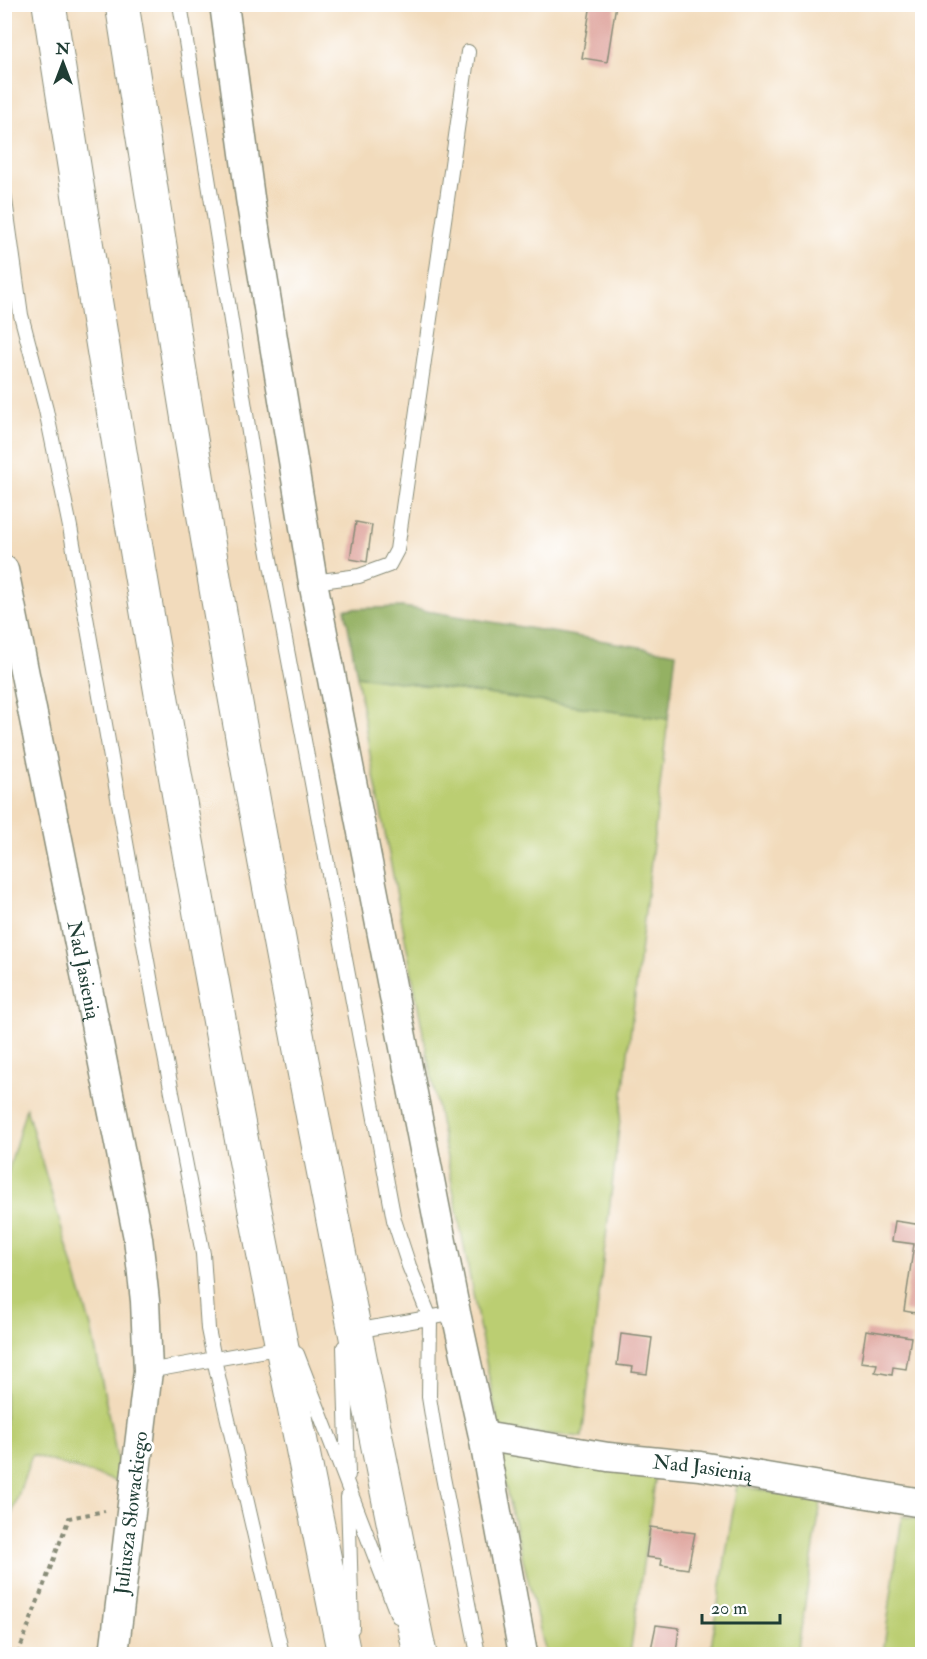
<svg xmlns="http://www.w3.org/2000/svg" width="927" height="1659" font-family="'IM FELL Double Pica',serif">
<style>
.green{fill:#bbce72;stroke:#6d8653;stroke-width:1.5}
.forest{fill:#94b164;stroke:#5a774c;stroke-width:1.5}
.building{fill:#e0a8a1}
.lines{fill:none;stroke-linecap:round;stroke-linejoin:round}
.lane-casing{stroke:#888c78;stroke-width:16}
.street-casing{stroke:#888c78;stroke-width:31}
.highway-casing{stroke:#888c78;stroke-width:35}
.path{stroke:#888c78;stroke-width:4;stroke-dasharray:4.5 4.5;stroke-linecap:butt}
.lane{stroke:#fff;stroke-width:14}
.street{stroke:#fff;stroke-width:28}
.highway{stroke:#fff;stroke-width:33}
.labels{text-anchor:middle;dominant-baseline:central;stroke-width:6;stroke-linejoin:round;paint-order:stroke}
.street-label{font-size:20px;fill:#1f3d34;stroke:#fff}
</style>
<rect width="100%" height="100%" fill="#fff"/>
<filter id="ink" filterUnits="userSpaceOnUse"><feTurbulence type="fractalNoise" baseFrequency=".0167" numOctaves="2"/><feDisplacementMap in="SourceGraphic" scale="12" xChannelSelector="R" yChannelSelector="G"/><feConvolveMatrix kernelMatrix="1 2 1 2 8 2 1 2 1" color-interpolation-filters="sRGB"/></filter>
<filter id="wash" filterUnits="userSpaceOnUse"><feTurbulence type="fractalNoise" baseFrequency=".008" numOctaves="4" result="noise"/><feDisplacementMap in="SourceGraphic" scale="24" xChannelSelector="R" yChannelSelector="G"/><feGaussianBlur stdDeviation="1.35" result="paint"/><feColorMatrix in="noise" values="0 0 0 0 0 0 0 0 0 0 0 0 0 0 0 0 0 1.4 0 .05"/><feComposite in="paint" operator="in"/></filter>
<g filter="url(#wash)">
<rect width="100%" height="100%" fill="#f2dbbc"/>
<path class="green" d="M357,676L668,719L582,1437L499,1430L371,760Z
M26,1108L91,1327L122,1483L32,1455L5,1534V1183Z
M497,1452L656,1474L630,1654H546Z
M737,1485L821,1502L797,1654H710Z
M902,1516L922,1520V1654H883Z"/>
<path class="forest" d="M403,607L676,653L668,719L357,676L345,609Z"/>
<g id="blocks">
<path class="building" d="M591,4H616L607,62L582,58Z
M356,522L372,525L367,562L350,559Z
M895,1221L922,1225V1314L904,1311L914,1244L892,1241Z
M866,1330L911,1337L906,1369L893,1367L892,1375L875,1372L877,1364L861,1362Z
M621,1334L652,1338L647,1374L632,1372L633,1367L617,1365Z
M650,1527L695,1533L688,1569L661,1565L662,1559L646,1557Z
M656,1625L679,1628L676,1654H650Z"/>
</g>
</g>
<g filter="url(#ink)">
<use href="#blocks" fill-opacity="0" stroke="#888c78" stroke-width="1.5"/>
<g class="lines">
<g class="lane-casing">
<path id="lane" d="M180,4L266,538L394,1220L409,1266L430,1318L429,1397L437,1447L478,1654
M4,193L21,315L46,410L70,527L152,989L203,1254L208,1329L214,1359L282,1654
M313,582L359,576L389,565L397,550L468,52
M355,1331L456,1313
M344,1347L348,1475
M297,1354L398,1616
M148,1371L282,1347
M348,1497L352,1628"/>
</g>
<g class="street-casing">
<g id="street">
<path d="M224,4L250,198L313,582L456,1313L483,1436L523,1654"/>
<path id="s1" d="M4,570L138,1238L145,1301L148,1371L114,1654"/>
<path id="s2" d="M483,1436L608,1457L700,1466L922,1503"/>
</g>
</g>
<g class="highway-casing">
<path id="highway" d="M49,4C99,332 153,659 213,985C253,1209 299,1432 344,1654
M122,4C163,265 203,526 251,786C303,1076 361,1366 420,1654"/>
</g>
<path class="path" d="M18,1654L69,1518L105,1511"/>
<use href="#lane" class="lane"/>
<use href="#street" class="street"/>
<use href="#highway" class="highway"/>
</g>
</g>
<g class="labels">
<g class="street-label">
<text stroke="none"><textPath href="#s1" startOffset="408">Nad Jasienią</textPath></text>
<text stroke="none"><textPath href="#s2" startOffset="222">Nad Jasienią</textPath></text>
<text transform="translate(131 1513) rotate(-83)">Juliusza Słowackiego</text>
</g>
</g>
<rect width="927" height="1659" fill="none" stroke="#fff" stroke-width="24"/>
<g transform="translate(63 63)" stroke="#ffffff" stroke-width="4.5" paint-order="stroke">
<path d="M0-4.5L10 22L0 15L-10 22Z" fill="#1f3d34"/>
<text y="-9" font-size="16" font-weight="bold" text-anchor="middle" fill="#1f3d34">N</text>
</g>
<path d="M702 1614v9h78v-9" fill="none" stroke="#1f3d34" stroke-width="3"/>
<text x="711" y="1614" font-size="18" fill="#1f3d34" stroke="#ffffff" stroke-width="4.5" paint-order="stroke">20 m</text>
</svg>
